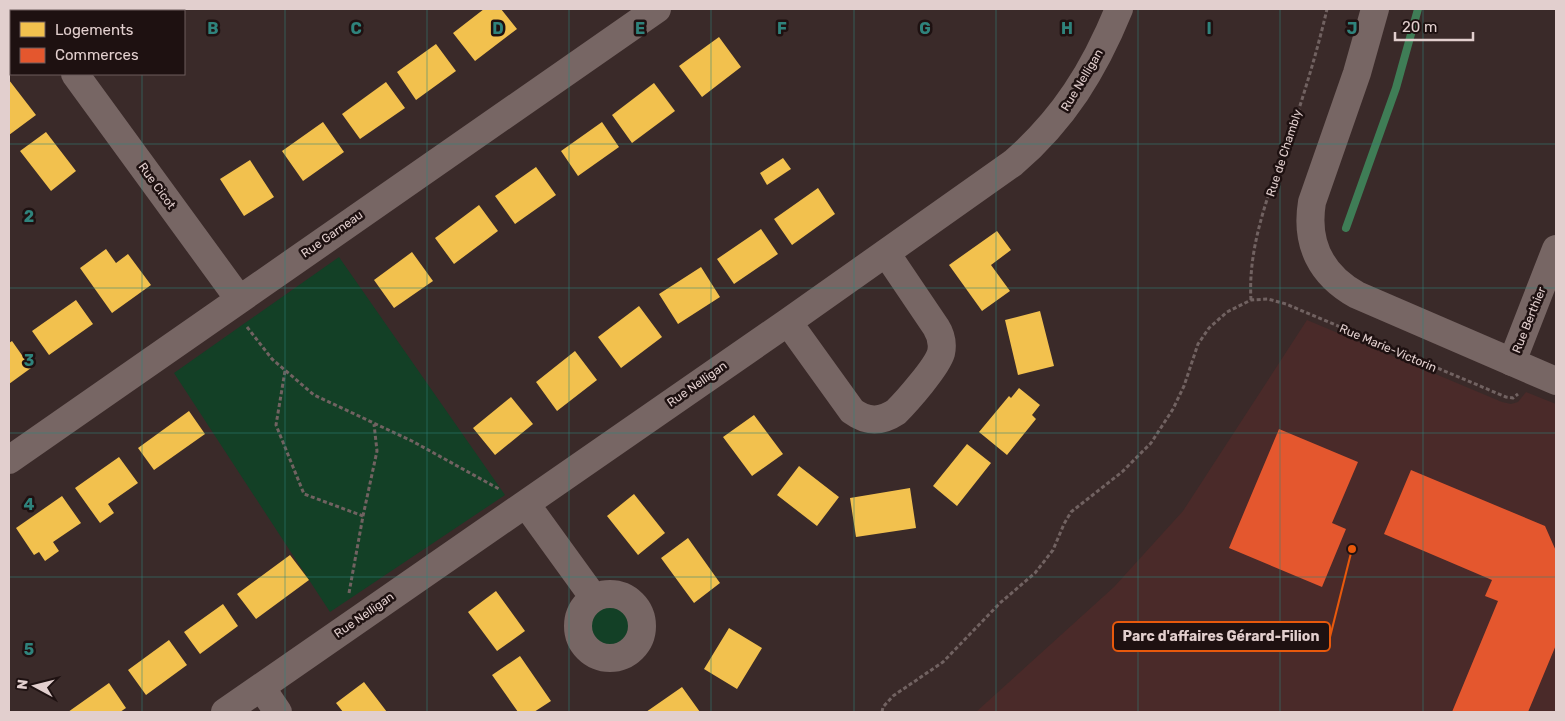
<svg xmlns="http://www.w3.org/2000/svg" width="1565" height="721" font-family="Rubik,sans-serif">
<style>
.built{fill:#4a2a29}
.green{fill:#134026}
.homes{fill:#f2c14e}
.shops{fill:#e4572e}
.lines{fill:none;stroke-linecap:round;stroke-linejoin:round}
.stream{stroke:#3f7d56;stroke-width:8}
.path{stroke:#716261;stroke-width:3;stroke-dasharray:4 2.5;stroke-linecap:butt}
.minor{stroke:#776664;stroke-width:28}
.tertiary{stroke:#776664;stroke-width:28}
.grid{fill:none;stroke:#2f837c;stroke-width:1;stroke-opacity:0.55}
.labels{text-anchor:middle;dominant-baseline:central;stroke-width:5;stroke-linejoin:round;paint-order:stroke}
.street-label{font-size:12px;fill:#e2cfce;stroke:#1e1111}
.grid-label{font-size:16px;text-anchor:middle;font-weight:bold;fill:#2f837c;stroke:#1e1111;stroke-width:5;stroke-linejoin:round;paint-order:stroke}
.leader{fill:none;stroke:#e8590c;stroke-width:2}
.callout-dot{fill:#e8590c;stroke:#1e1111;stroke-width:2}
.callout{fill:#1e1111;stroke:#e8590c;stroke-width:2}
.callout-label{font-size:14px;text-anchor:middle;font-weight:bold;fill:#e2cfce}
</style>
<rect width="100%" height="100%" fill="#3a2a29"/>
<path class="built" d="M1307,320L1502,402L1511,404L1518,402L1526,392L1556,404V712H976L1114,587L1183,511Z"/>
<path class="green" d="M339,257L505,495L330,612L174,373Z
M589 627a21 21 0 1 1 42 0a21 21 0 1 1-42 0Z"/>
<path class="homes" d="M112,9H137L139,11H108Z
M484,9H501L517,29L475,61L453,33Z
M719,37L741,67L702,97L679,66Z
M436,44L456,71L416,100L397,72Z
M9,80L36,115L9,135Z
M386,82L405,108L360,139L342,114Z
M654,83L675,111L632,143L612,115Z
M323,122L344,152L303,181L282,151Z
M602,122L619,147L578,176L561,151Z
M46,132L76,171L51,191L20,151Z
M783,158L791,169L767,185L760,173Z
M250,160L274,197L244,216L220,179Z
M536,167L556,195L515,224L495,196Z
M818,188L835,214L792,245L774,219Z
M479,205L498,231L454,264L435,238Z
M761,229L778,254L734,284L717,259Z
M997,231L1011,250L991,265L1010,291L982,311L949,265Z
M106,249L116,263L128,254L151,285L112,313L80,268Z
M412,252L433,281L394,308L374,280Z
M701,267L720,297L678,324L659,294Z
M76,300L93,324L49,355L32,331Z
M639,306L662,337L621,368L598,337Z
M1040,311L1054,366L1018,375L1005,320Z
M12,341L31,368L9,384V343Z
M575,351L597,380L557,411L536,382Z
M1019,388L1040,405L1032,415L1036,419L1007,455L979,432L1009,396L1011,398Z
M511,397L533,424L495,455L473,428Z
M189,411L205,434L154,470L138,448Z
M754,415L783,454L752,476L723,437Z
M967,444L991,463L957,506L933,486Z
M119,457L138,483L108,504L114,513L100,523L75,488Z
M799,466L839,497L817,526L777,495Z
M910,488L916,528L856,537L850,498Z
M634,494L665,533L638,555L607,516Z
M62,496L81,523L53,542L59,551L45,561L39,552L34,555L16,528Z
M688,538L720,583L694,603L661,558Z
M290,555L309,580L256,619L237,594Z
M496,591L525,631L497,651L468,612Z
M223,604L238,626L200,654L184,632Z
M729,628L762,648L737,689L704,669Z
M169,640L187,665L146,695L128,670Z
M520,656L551,701L534,712H518L492,675Z
M364,682L387,712H343L336,703Z
M109,683L126,708L120,712H68Z
M682,687L700,712H646Z"/>
<path class="shops" d="M1279,429L1358,462L1332,523L1346,529L1322,587L1229,548Z
M1411,470L1545,526L1556,551V645L1528,712H1452L1498,601L1485,596L1492,580L1384,534Z"/>
<g class="lines">
<path class="stream" d="M1346,228L1396,88L1418,9"/>
<path class="path" d="M1251,300C1247,237 1277,174 1297,115C1308,81 1319,44 1327,9
M247,327L272,359L314,395L412,441L499,489
M285,371L276,425L304,494L363,516
M349,593L363,516L377,451L374,424
M882,712L883,707L893,696L943,662L1000,603L1035,573L1053,550L1064,524L1071,512L1122,472L1151,443L1173,409L1184,386L1198,344L1209,328L1227,312L1251,300L1268,299L1286,304L1506,397L1513,398L1518,394"/>
<path class="minor" d="M28,9L30,11
M75,74L239,299
M788,322L852,411C867,422 881,422 896,412C907,401 937,367 941,353C943,344 941,335 936,327L886,253
M1512,362L1556,249
M9,460L657,9
M526,504L594,598
M578 626a32 32 0 1 1 64 0a32 32 0 1 1-64 0Z
M261,687L278,712
M225,712L788,322L1013,163C1064,119 1094,70 1119,9"/>
<path class="tertiary" d="M1375,9L1357,73L1312,202C1305,244 1321,275 1357,295L1556,381"/>
</g>
<path class="grid" d="M142,9V11M285,9V712M427,9V712M569,9V712M711,9V712M854,9V712M996,9V712M1138,9V712M1280,9V712M1423,9V712M142,74V712M9,144H1556M9,288H1556M9,433H1556M9,577H1556"/>
<g class="labels">
<g class="street-label">
<text transform="translate(1082 80) rotate(-59)">Rue Nelligan</text>
<text transform="translate(1284 153) rotate(-72)">Rue de Chambly</text>
<text transform="translate(157 186) rotate(54)">Rue Cicot</text>
<text transform="translate(332 234) rotate(-35)">Rue Garneau</text>
<text transform="translate(1529 320) rotate(-68)">Rue Berthier</text>
<text transform="translate(1388 348) rotate(23)">Rue Marie-Victorin</text>
<text transform="translate(697 384) rotate(-35)">Rue Nelligan</text>
<text transform="translate(364 615) rotate(-35)">Rue Nelligan</text>
</g>
</g>
<g class="grid-label">
<text x="213" y="34">B</text>
<text x="356" y="34">C</text>
<text x="498" y="34">D</text>
<text x="640" y="34">E</text>
<text x="782" y="34">F</text>
<text x="925" y="34">G</text>
<text x="1067" y="34">H</text>
<text x="1209" y="34">I</text>
<text x="1352" y="34">J</text>
<text x="29" y="222">2</text>
<text x="29" y="366">3</text>
<text x="29" y="510">4</text>
<text x="29" y="655">5</text>
</g>
<path class="leader" d="M1352 549L1330 637"/>
<circle class="callout-dot" cx="1352" cy="549" r="5"/>
<rect class="callout" x="1113" y="622" width="217" height="29" rx="5"/>
<g class="callout-label">
<text x="1221" y="641">Parc d'affaires Gérard-Filion</text>
</g>
<rect width="1565" height="721" fill="none" stroke="#e2cfce" stroke-width="20"/>
<rect x="10" y="10" width="175" height="65" fill="#1e1111" stroke="#6c5d5d"/>
<rect x="20" y="22" width="25" height="15" fill="#f2c14e" stroke="#6c5d5d"/>
<text x="55" y="35" font-size="15" fill="#e2cfce">Logements</text>
<rect x="20" y="48" width="25" height="15" fill="#e4572e" stroke="#6c5d5d"/>
<text x="55" y="60" font-size="15" fill="#e2cfce">Commerces</text>
<g transform="translate(35 686) rotate(277)" stroke="#1e1111" stroke-width="4" paint-order="stroke">
<path d="M0-4L9 19L0 12L-9 19Z" fill="#e2cfce"/>
<text y="-8" font-size="14" font-weight="bold" text-anchor="middle" fill="#e2cfce">N</text>
</g>
<path d="M1395 32v8h78v-8" fill="none" stroke="#e2cfce" stroke-width="2.5"/>
<text x="1402" y="32" font-size="15" fill="#e2cfce" stroke="#1e1111" stroke-width="4" paint-order="stroke">20 m</text>
</svg>
